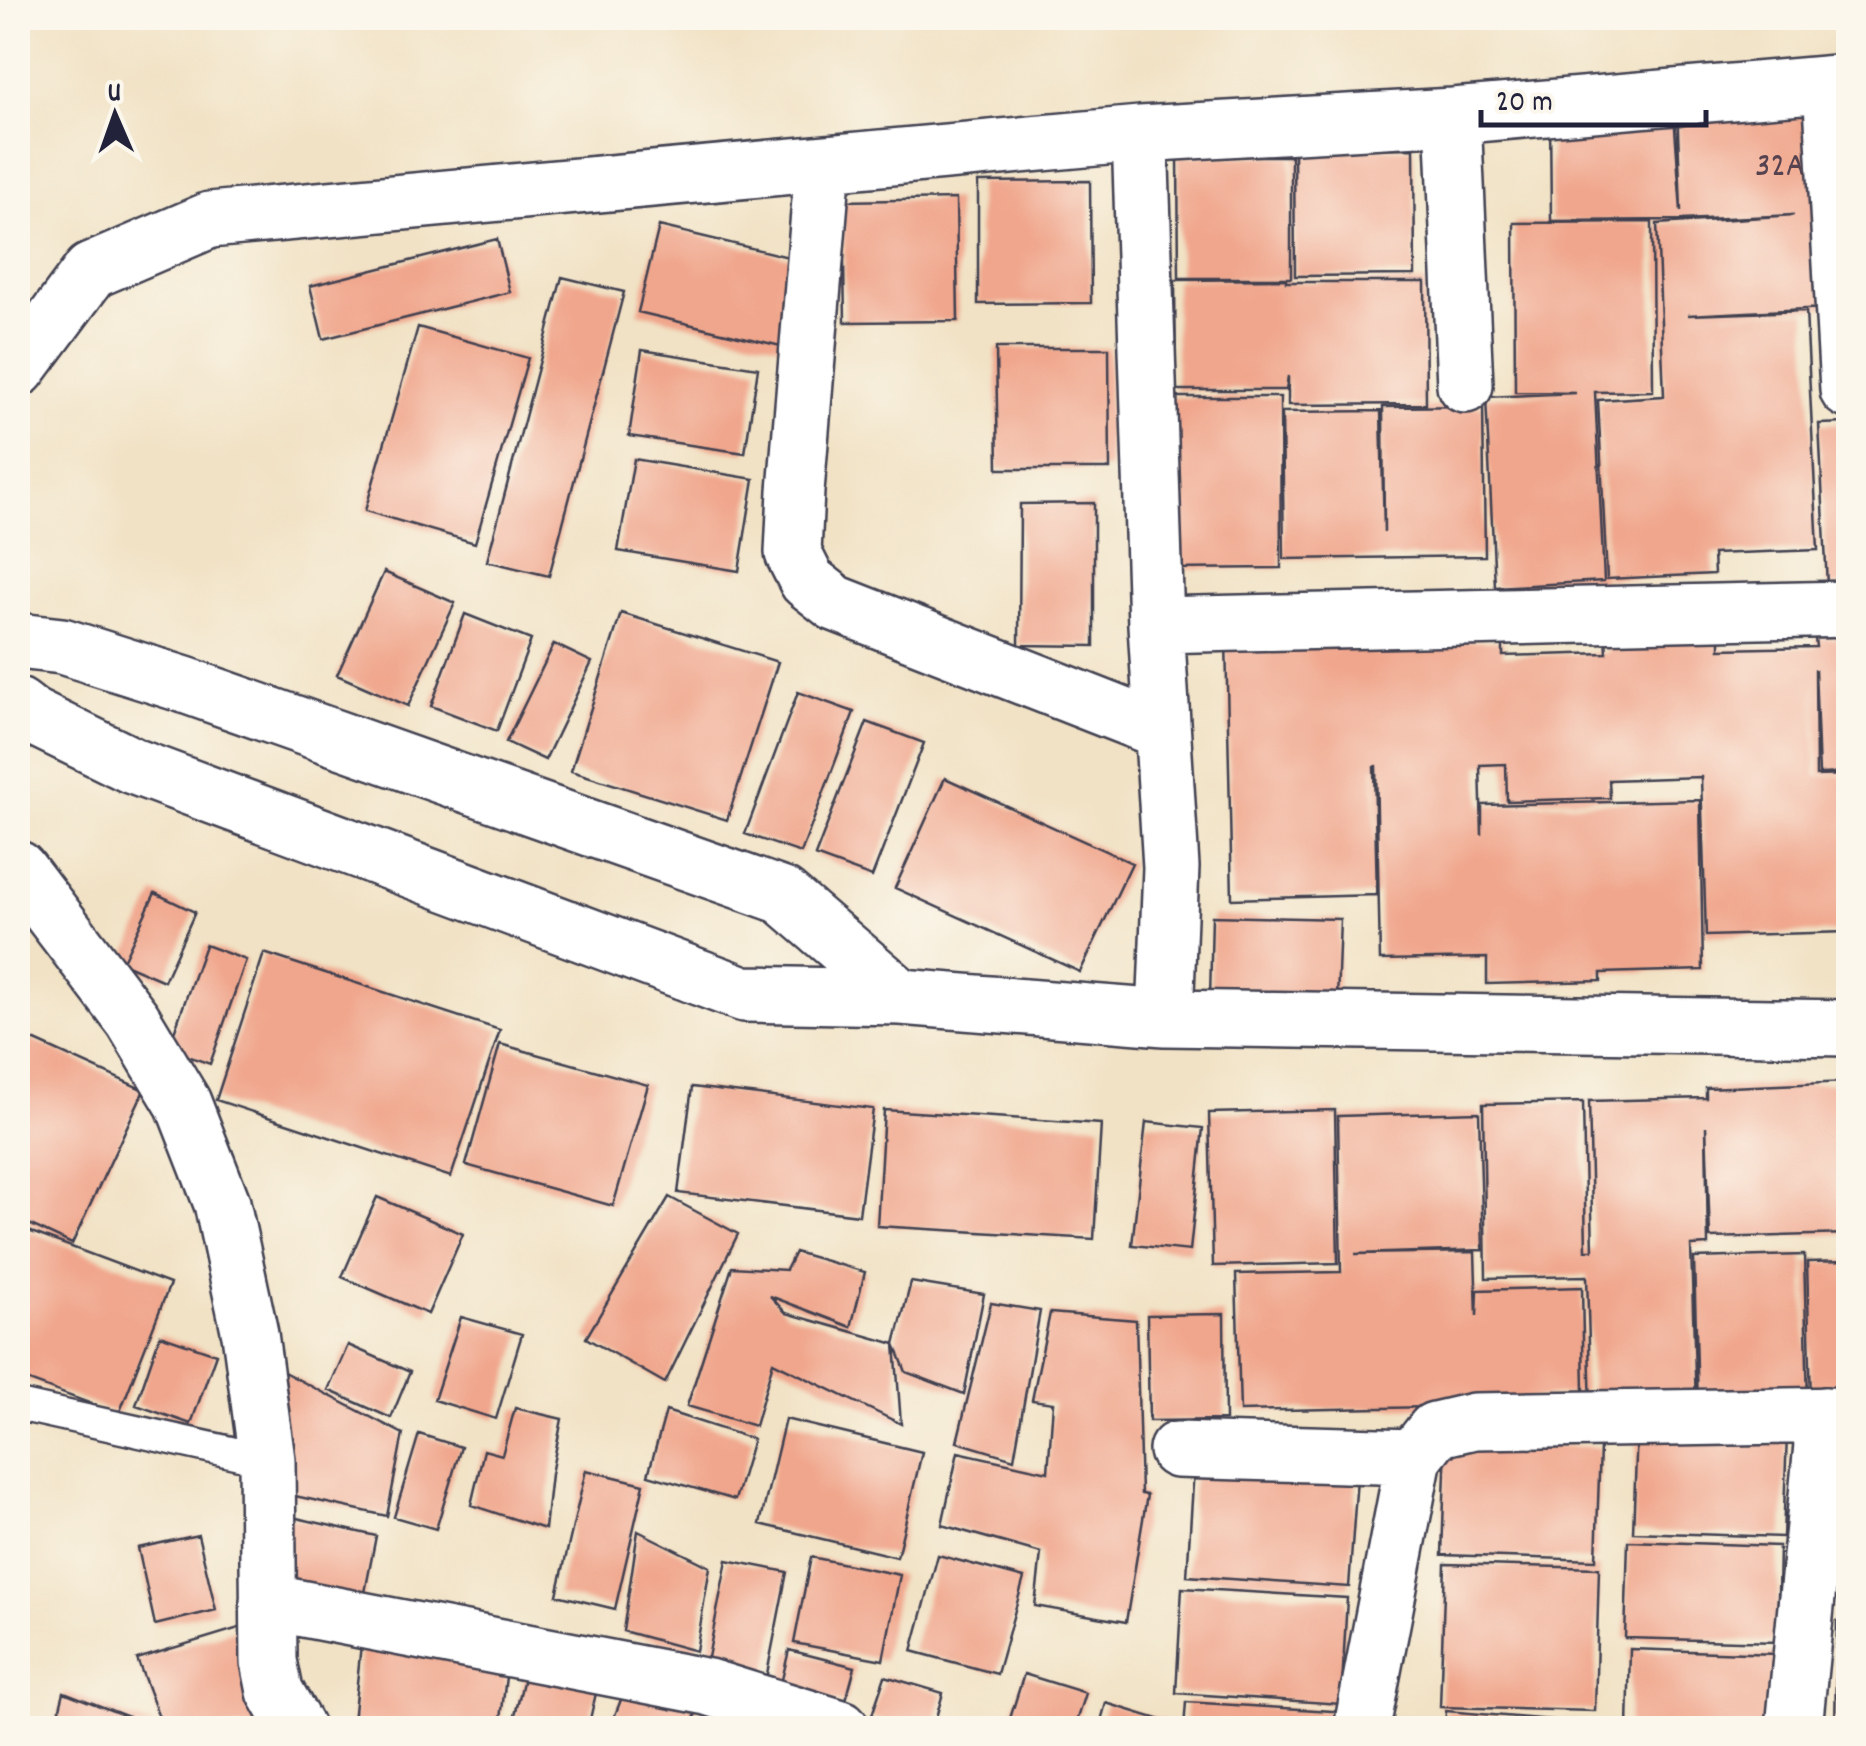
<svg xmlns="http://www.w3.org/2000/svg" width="1866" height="1746" font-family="Dekko,sans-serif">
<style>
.building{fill:#f0a68c}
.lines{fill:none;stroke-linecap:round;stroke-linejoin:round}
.lane-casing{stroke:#413f50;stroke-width:35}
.street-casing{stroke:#413f50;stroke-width:60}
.lane{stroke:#fff;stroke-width:30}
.street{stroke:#fff;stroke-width:55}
.labels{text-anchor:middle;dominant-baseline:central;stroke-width:8;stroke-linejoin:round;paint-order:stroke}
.number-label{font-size:35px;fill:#56434f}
</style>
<rect width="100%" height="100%" fill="#fbf7ec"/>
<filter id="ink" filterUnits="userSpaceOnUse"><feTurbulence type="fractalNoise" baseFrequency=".01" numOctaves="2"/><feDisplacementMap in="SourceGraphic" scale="20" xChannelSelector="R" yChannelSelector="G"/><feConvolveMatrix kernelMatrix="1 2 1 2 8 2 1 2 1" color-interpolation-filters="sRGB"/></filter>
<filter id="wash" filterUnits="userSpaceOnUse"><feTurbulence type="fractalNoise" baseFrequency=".0048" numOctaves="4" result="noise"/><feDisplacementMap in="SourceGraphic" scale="40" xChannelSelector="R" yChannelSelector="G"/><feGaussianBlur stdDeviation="2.25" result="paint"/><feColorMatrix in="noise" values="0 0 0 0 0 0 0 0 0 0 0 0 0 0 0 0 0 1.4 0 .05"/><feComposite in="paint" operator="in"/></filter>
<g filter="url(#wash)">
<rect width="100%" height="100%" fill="#f1e2c5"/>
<g id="blocks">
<path class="building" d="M1815,97L1826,308L1688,315L1806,311L1818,550L1713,554L1714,574L1607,579L1598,400L1664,396L1657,224L1794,215L1681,220L1551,221L1550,117L1674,114L1681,211L1677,104Z
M1414,148L1415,275L1295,276L1294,149Z
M1178,156H1291V278H1179Z
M1090,181L1091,303L978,304V182Z
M956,199L958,321L845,322L843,201Z
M1652,222L1653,391L1595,392L1604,581L1495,587L1486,397L1576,393L1515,392L1514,223Z
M659,226L805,261L785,347L638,312Z
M497,239L510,292L323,339L310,286Z
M562,277L624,292L549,576L487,561Z
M1286,279V282H1425L1426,404L1288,405V376L1286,390H1176L1175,280Z
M418,327L528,358L475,543L365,511Z
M996,348H1109L1110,469H998Z
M642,350L758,368L745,453L629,436Z
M1160,397H1280L1281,568L1163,569Z
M1483,406L1485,556L1284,559L1282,412L1381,411L1384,532L1383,407Z
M1848,423V585L1827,586L1819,424Z
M634,459L754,479L739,571L618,551Z
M1094,503V646L1019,645L1020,504Z
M384,572L455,603L408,706L337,675Z
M621,613L778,662L727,820L571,771Z
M465,614L531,640L497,731L431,706Z
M1720,634V649L1816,647L1815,638H1848V773L1819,774L1815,669L1816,776L1848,775V932L1706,936L1701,777L1609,780L1610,798L1507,801L1506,764L1480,765L1482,835V805L1700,800L1703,970L1601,973V981L1487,984V958L1380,960L1376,766L1374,767L1377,895L1232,899L1226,640L1503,641V656L1607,653L1606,637Z
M554,644L592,662L545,760L506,742Z
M798,692L854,712L801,853L745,834Z
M867,722L924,743L872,877L815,856Z
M945,778L1132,863L1080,972L895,888Z
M155,893L195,912L164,981L122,963Z
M1212,916L1340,919L1337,1001L1210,998Z
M205,945L246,960L210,1064L168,1049Z
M264,953L500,1030L451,1177L216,1100Z
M22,1035L144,1090L72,1244L18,1219V1045Z
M500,1044L648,1085L613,1206L466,1165Z
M1848,1082V1234L1710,1238L1706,1126L1708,1245L1691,1246L1696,1407L1591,1410L1587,1276L1486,1278L1483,1104L1583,1102L1586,1250H1593L1589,1101L1706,1098V1088Z
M692,1087L873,1109L859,1215L678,1193Z
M884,1110L1101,1124L1094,1239L877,1226Z
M1335,1110L1338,1263L1213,1266L1209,1113Z
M1479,1112L1483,1250L1355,1254L1475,1252L1477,1316L1478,1290L1582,1287L1584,1392L1479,1406L1240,1411L1236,1274L1341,1272L1338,1116Z
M1146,1122L1203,1128L1190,1251L1132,1245Z
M377,1197L463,1234L428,1314L342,1277Z
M669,1197L738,1234L665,1383L586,1338Z
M18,1227L170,1284L119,1414L18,1377Z
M795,1252L865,1272L851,1327L770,1296L786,1313L895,1344L901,1424L773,1362L755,1426L687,1406L732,1267L786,1270Z
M1804,1255L1808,1403L1698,1406L1694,1258Z
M1848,1261V1399L1811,1400L1807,1262Z
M911,1282L984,1294L964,1394L906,1372L895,1344Z
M991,1303L1040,1311L1014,1459L957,1442Z
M1050,1313L1136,1320L1141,1494L1147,1495L1126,1622L1035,1606L1041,1553L942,1525L958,1452L1048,1472L1053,1403L1032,1400Z
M1224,1314L1225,1420L1149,1421L1147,1315Z
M461,1317L522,1334L496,1419L434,1400Z
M160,1335L216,1354L191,1424L136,1405Z
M348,1345L410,1372L391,1418L328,1390Z
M280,1370L403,1434L387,1516L281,1493Z
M515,1408L562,1419L551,1474L545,1529L471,1505L484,1450L502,1455Z
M666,1411L753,1439L735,1500L648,1475Z
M785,1419L922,1452L897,1557L760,1524Z
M1637,1431L1787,1435L1783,1537L1633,1532Z
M419,1434L461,1447L436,1529L394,1517Z
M1446,1442L1600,1447L1596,1560L1442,1555Z
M1194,1469L1357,1478L1349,1587L1187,1576Z
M586,1470L644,1484L615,1609L557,1595Z
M279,1514L376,1536L361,1613L284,1592Z
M638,1531L710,1567L696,1651L623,1631Z
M198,1535L216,1610L155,1625L138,1548Z
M1628,1541L1779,1546L1777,1642L1625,1638Z
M938,1555L1024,1578L997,1674L912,1651Z
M811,1557L900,1575L883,1660L794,1643Z
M727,1560L787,1572L765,1684L705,1673Z
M1445,1564L1599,1568L1595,1711L1440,1707Z
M1182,1588L1347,1598L1341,1704L1176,1693Z
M1837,1621L1848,1622V1728H1835Z
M242,1627L275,1728H163L137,1659Z
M361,1644L508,1659L500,1728H417L353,1722Z
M1630,1649L1776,1654L1774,1728H1628Z
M789,1650L855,1667L845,1704L780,1688Z
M527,1665L599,1680L588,1728H512Z
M1024,1674L1086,1693L1075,1728H1007Z
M885,1676L943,1693L933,1728H907L871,1718Z
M629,1679L700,1704L690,1728H610Z
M64,1692L157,1728H55Z
M1186,1702L1348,1712L1347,1728H1184Z
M1106,1703L1168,1722L1166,1728H1099Z
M1446,1711L1599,1724V1728H1445Z"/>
</g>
</g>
<g filter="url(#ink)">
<use href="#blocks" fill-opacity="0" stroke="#413f50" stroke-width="2.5"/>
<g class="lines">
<g class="lane-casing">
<path id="lane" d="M18,1405L267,1460"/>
</g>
<g class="street-casing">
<path id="street" d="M1831,84L1848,390
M1453,116L1465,385
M1140,134L1156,625L1171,867L1165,1018
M823,164L796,491L793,553L807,581L835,603L1162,731
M18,369L91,271L210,220L1140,134L1453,116L1848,82
M1156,625L1848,609
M18,641L62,646L185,685L783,896L901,997
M18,706L31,716L133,766L744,994L901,997L1165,1018L1848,1028
M18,869L133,1020L183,1103L222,1203L250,1334L267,1460L269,1661L275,1691L296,1728
M1177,1450L1414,1457
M268,1602L708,1687L841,1728
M1364,1728V1717L1414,1457L1435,1430L1474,1421L1848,1415
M1794,1728L1825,1415"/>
</g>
<use href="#lane" class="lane"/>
<use href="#street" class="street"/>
</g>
</g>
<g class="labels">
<g class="number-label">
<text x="1780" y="168">32A</text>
</g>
</g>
<rect width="1866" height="1746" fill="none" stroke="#fbf7ec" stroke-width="60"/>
<g transform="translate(115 115) rotate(358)" stroke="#fbf7ec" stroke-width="8" paint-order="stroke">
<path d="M0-8L18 38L0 25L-18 38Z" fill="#22223b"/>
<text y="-15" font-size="28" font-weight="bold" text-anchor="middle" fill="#22223b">U</text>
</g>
<path d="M1481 110v15h225v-15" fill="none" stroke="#22223b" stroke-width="5"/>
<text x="1496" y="110" font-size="30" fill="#22223b" stroke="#fbf7ec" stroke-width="8" paint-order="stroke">20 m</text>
</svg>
